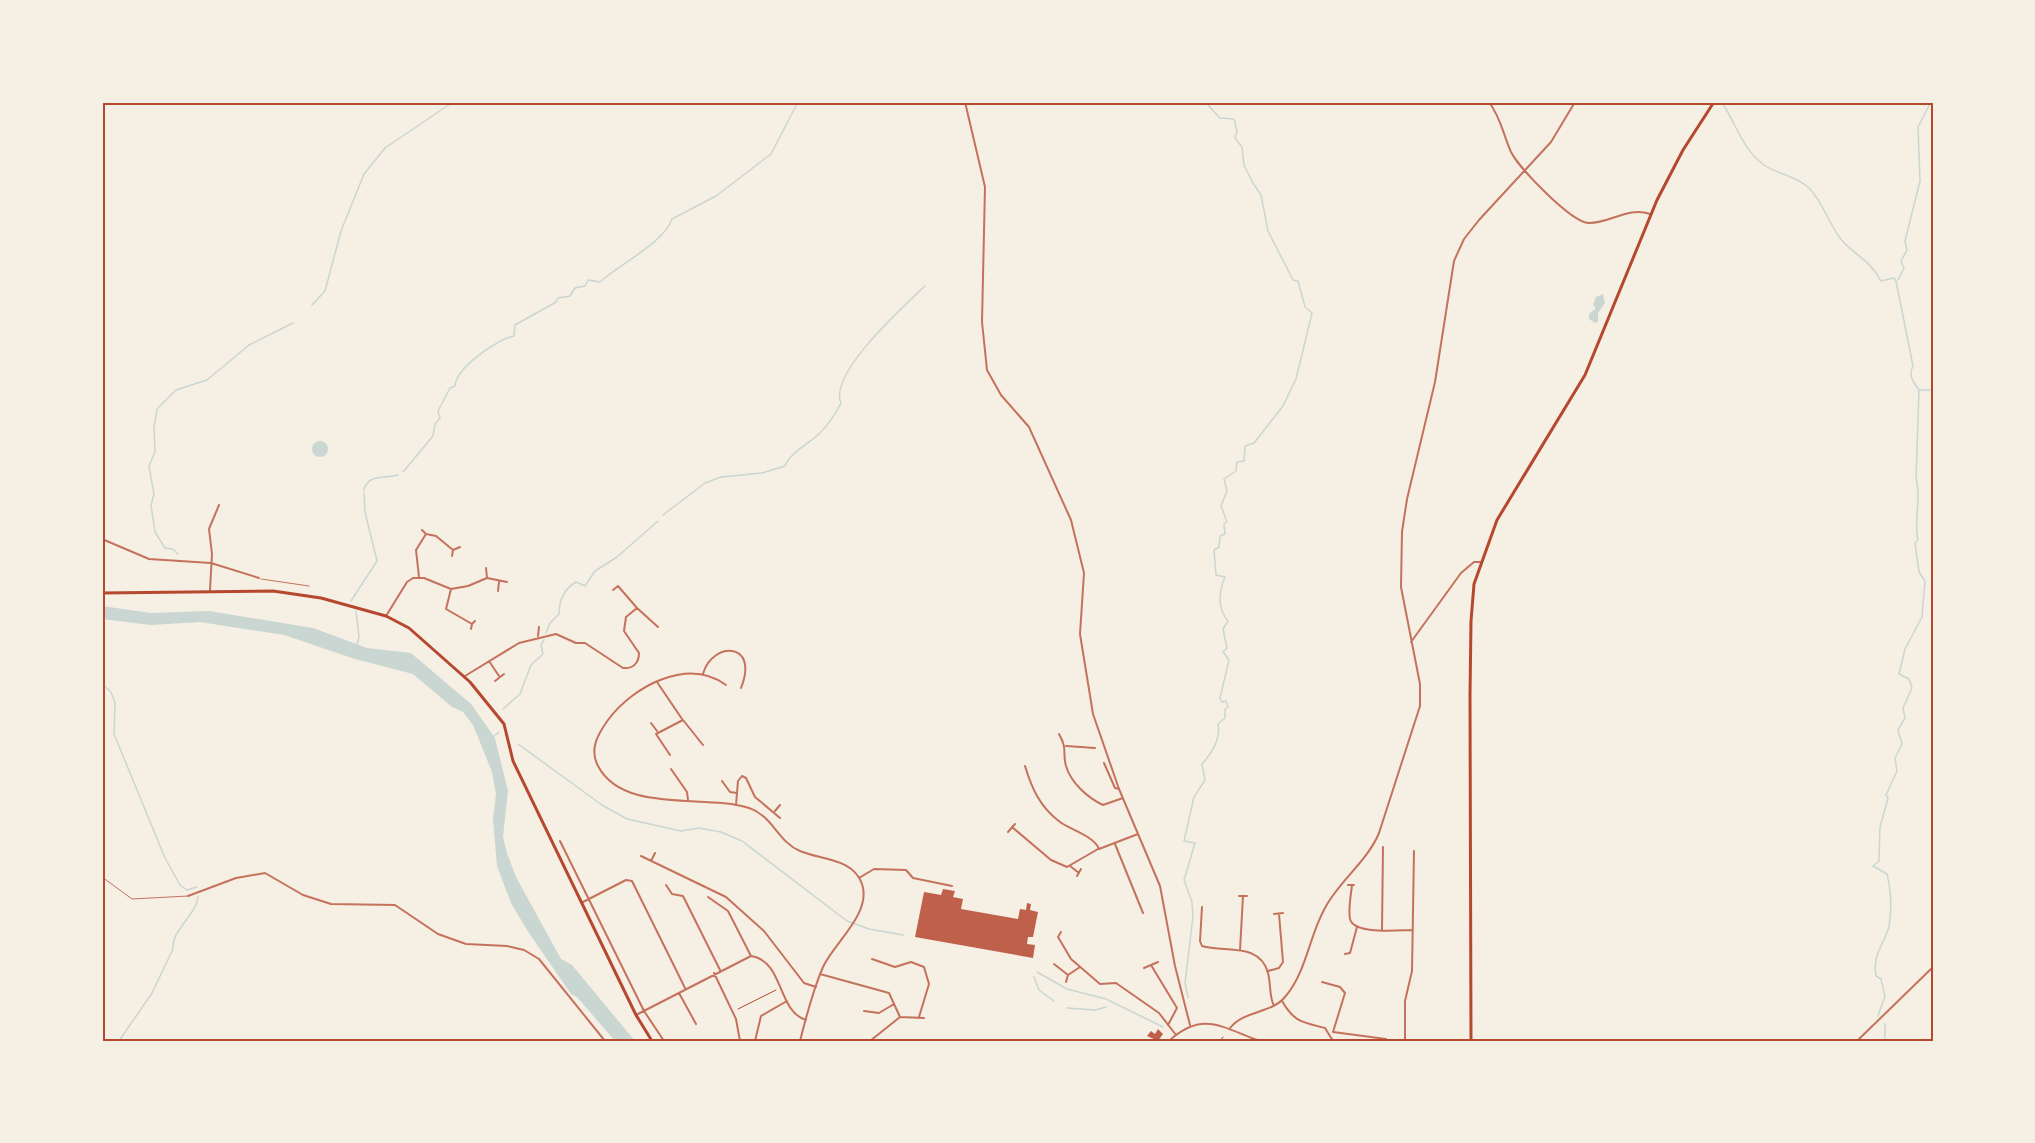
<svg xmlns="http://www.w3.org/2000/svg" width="2035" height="1143" font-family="'Source Serif 4',serif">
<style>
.water{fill:#c9d6d2}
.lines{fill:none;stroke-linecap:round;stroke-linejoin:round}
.stream{stroke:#c9d6d2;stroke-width:1.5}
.building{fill:#bf614a}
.path{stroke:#b5482f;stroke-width:1}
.service{stroke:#c5725c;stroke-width:1}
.minor{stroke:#c5725c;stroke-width:2}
.tertiary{stroke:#c5725c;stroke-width:2}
.secondary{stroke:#b5482f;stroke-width:3}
.primary{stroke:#b5482f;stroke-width:3}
.neatline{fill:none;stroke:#b5482f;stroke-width:2}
</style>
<rect width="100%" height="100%" fill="#f6efe4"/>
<path class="water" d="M1603,294L1605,303L1598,313V322L1595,323L1589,319V314L1596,308L1593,305L1596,297Z
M312 449a8 8 0 1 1 16 0a8 8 0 1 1-16 0Z
M102,606L151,613L209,611L313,628L367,648L411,653L471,704L495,738L508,791L503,837L507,853L516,877L561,959L572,965L635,1041H615L577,997L571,994L527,930L511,903L497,866L493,819L496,794L492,772L473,725L463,712L452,707L413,674L355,659L284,635L200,622L151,625L102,619Z"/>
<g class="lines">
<path class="stream" d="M1723,104C1736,124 1743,150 1764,165C1777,174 1797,176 1809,188C1823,202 1828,222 1840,238C1854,256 1868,257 1881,281L1894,278L1896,281L1913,366C1908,375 1913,382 1919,390L1916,478C1922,499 1913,520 1918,540L1915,543L1919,572L1925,581L1922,617L1905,649L1899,674L1909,679L1912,688L1903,708L1905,718L1898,730L1902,744L1895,758L1897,771L1886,795L1888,798L1880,827L1879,861L1873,866L1887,874C1891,891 1892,909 1889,926C1885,944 1872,953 1876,976L1881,979L1885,996L1878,1016
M1898,280L1904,268L1901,261L1907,250L1905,241L1920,181L1918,127L1931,102
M312,305L325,291L341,231L364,174L385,148L453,102
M1919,390H1933
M403,472L433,436L435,424L440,418L438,411L450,388L455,386C456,368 497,339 514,336L515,325L556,302L558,298L570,296L575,288L585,286L588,280L600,282C618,265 664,243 672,219L716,196L771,154L798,102
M364,490C368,473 386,479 398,475
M663,515L705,483L721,477L762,473L785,466C790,453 808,444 819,434C828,425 835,415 841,403C828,374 904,306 925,286
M178,554L173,549L165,548L155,532L151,505L154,494L149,466L155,452L154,427L157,409L176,390L207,380L249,345L293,323
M351,601L377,561L365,512L364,493
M356,611L359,636L357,646
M546,633L550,623L559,614C559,601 564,589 576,582L585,586L595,571L617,557L658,521
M102,684L111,692L115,703L114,734L165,858L180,885L187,890L197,887
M503,709L520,694L531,665L543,654L541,645L544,640
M493,737L499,732
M518,744L602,805L627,819L681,831L699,828L721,832L742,841L847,921L869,929L903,935
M1037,972L1067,989L1106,999L1163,1027
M1034,977L1039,990L1054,1001
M1188,997L1185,983L1193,916L1192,902L1184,880L1195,843L1184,841L1194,797L1205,780L1202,764C1212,753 1221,739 1218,724L1225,718V709L1228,707L1226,701L1222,702L1220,698L1229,660L1223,652L1227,648L1223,629L1228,621C1217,609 1219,591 1225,577L1216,575L1214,550L1219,547L1220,536L1225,534L1224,524L1227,522L1221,506L1227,491L1224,479L1236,471L1237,462L1244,461L1245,446L1254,443L1283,406L1296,379L1312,313L1305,307L1298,281L1293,280L1268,231L1261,195L1253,183L1244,165L1242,147L1235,138L1237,131L1234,119L1220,118L1205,102
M1067,1008L1095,1010L1106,1007
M1885,1024V1041
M119,1041L152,993L173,949C171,930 197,915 198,896"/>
</g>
<path class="building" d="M943,889L955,891L953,897L963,899L961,909L1018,919L1020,909L1026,910L1027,903L1031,904L1030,910L1038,912L1033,937H1028L1027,944L1035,945L1033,958L915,937L924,892L941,895Z
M1158,1029L1163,1034L1158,1041L1147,1036L1151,1031L1155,1034Z"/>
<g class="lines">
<path class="path" d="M738,1009L776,990
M1220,1041L1223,1037"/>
<path class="service" d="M261,579L309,586
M102,877L132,899L188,896"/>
<path class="minor" d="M965,102L985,187L982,322L987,370L1001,395L1029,427L1071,520L1084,573L1080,634L1093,714L1119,789L1160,886L1175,966L1190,1025
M1489,102C1501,118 1503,134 1511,152C1519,168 1570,221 1588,223C1609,224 1628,206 1650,214
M426,534L436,536L453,550L460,547
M102,539L149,559L211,563L259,578
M452,556L453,550
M486,568L487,578
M419,577L416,550L426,534L422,530
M451,589L446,609L472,624
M210,590L212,554L209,529L219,505
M613,590L618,586L637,608
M498,591L499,582
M386,616L407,582L413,578H424L451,589L468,586L487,578L507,582
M471,629L472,624L475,621
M538,636L539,627
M1411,642L1461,573L1474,562H1481
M489,661L499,676
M703,674C711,642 760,640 741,688
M465,676L519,643L556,634L576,643H585L623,668C633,669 639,663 639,653L624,631L626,617L637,608L658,627
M495,681L504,674
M657,682L682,719
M726,685C688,657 633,686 608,720C598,734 589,749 598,766C623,814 705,794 749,808C773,816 778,842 800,851C821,860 853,858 862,884C872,913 834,943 823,967C813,990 806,1017 800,1041
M651,723L657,731
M1059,734C1068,750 1062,751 1066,766C1071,783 1088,798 1103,805L1123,798
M1066,746L1095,748
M670,755L656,734L683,720L703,745
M1104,763L1115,788L1119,789
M1025,766C1032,789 1040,807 1060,822C1071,830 1094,836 1099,849L1138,834
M671,769L687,792L688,800
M722,781L730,792L737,793
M736,805L738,781L742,776L746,778L755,797L780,818
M775,811L780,805
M1012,827L1051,860L1067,867L1098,849
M1008,832L1015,824
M560,841L644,1011L664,1041
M1115,844L1143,913
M641,856L726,897L764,931L804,983L816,987
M651,861L655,853
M1070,866L1079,873
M1077,876L1081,869
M859,878L874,869L906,870L913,878L952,886
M666,885L672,894L683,896L720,970
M1348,885H1354
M1352,885C1351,895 1348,909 1350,919C1354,935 1399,930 1413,930
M188,896L236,878L265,873L303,895L331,904L395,905L438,934L466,944L507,946L524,950L539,959L605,1041
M1239,896H1247
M708,897L728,911L751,956
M583,902L626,880L632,881L685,988
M1202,907L1200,941L1202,946C1225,953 1260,942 1268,973C1271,984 1269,996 1274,1006
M1274,914L1283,913
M1382,930L1383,847
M1061,932L1058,937L1071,959L1100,984L1116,983L1159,1013L1176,1035
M1240,950L1243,896
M1345,954L1350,953L1357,927
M751,956C784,961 777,1011 806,1020
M872,959L895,967L911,962L924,967L929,984L919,1017
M1054,964L1068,975L1080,967
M1151,965L1158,962
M1144,968L1151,965L1177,1008L1168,1025
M1268,971L1279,968L1283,962L1279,914
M714,973L736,1019L740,1041
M820,974L889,993L900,1017
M1066,982L1068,975
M1322,982L1340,987L1345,993L1333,1032
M679,993L696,1024
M1282,1001C1294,1022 1302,1022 1325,1028L1333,1041
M864,1011L879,1013L894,1004
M636,1015L751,956
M1230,1028C1244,1010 1271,1014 1285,997C1307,971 1309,936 1325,908C1339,881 1367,862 1379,833L1420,706V684L1401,587L1402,532L1407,499L1435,382L1454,261L1464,239L1479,220L1551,142L1575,102
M1333,1032L1386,1039
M755,1041L761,1016L787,1001
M870,1041L900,1017L924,1018
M1169,1041C1203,1010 1223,1028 1260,1041
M1405,1041V1001L1412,971L1414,851"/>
<path class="tertiary" d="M1857,1041L1933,967"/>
<path class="secondary" d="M1471,1041L1470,695L1471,621L1474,584L1497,520L1585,375L1657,200L1683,150L1714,102"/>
<path class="primary" d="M102,593L273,591L321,598L386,616L409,628L470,682L504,724L513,761L636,1015L652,1041"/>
</g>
<rect width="2035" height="1143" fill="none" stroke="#f6efe4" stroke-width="207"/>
<rect x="104" y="104" width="1828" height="936" class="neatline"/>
</svg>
